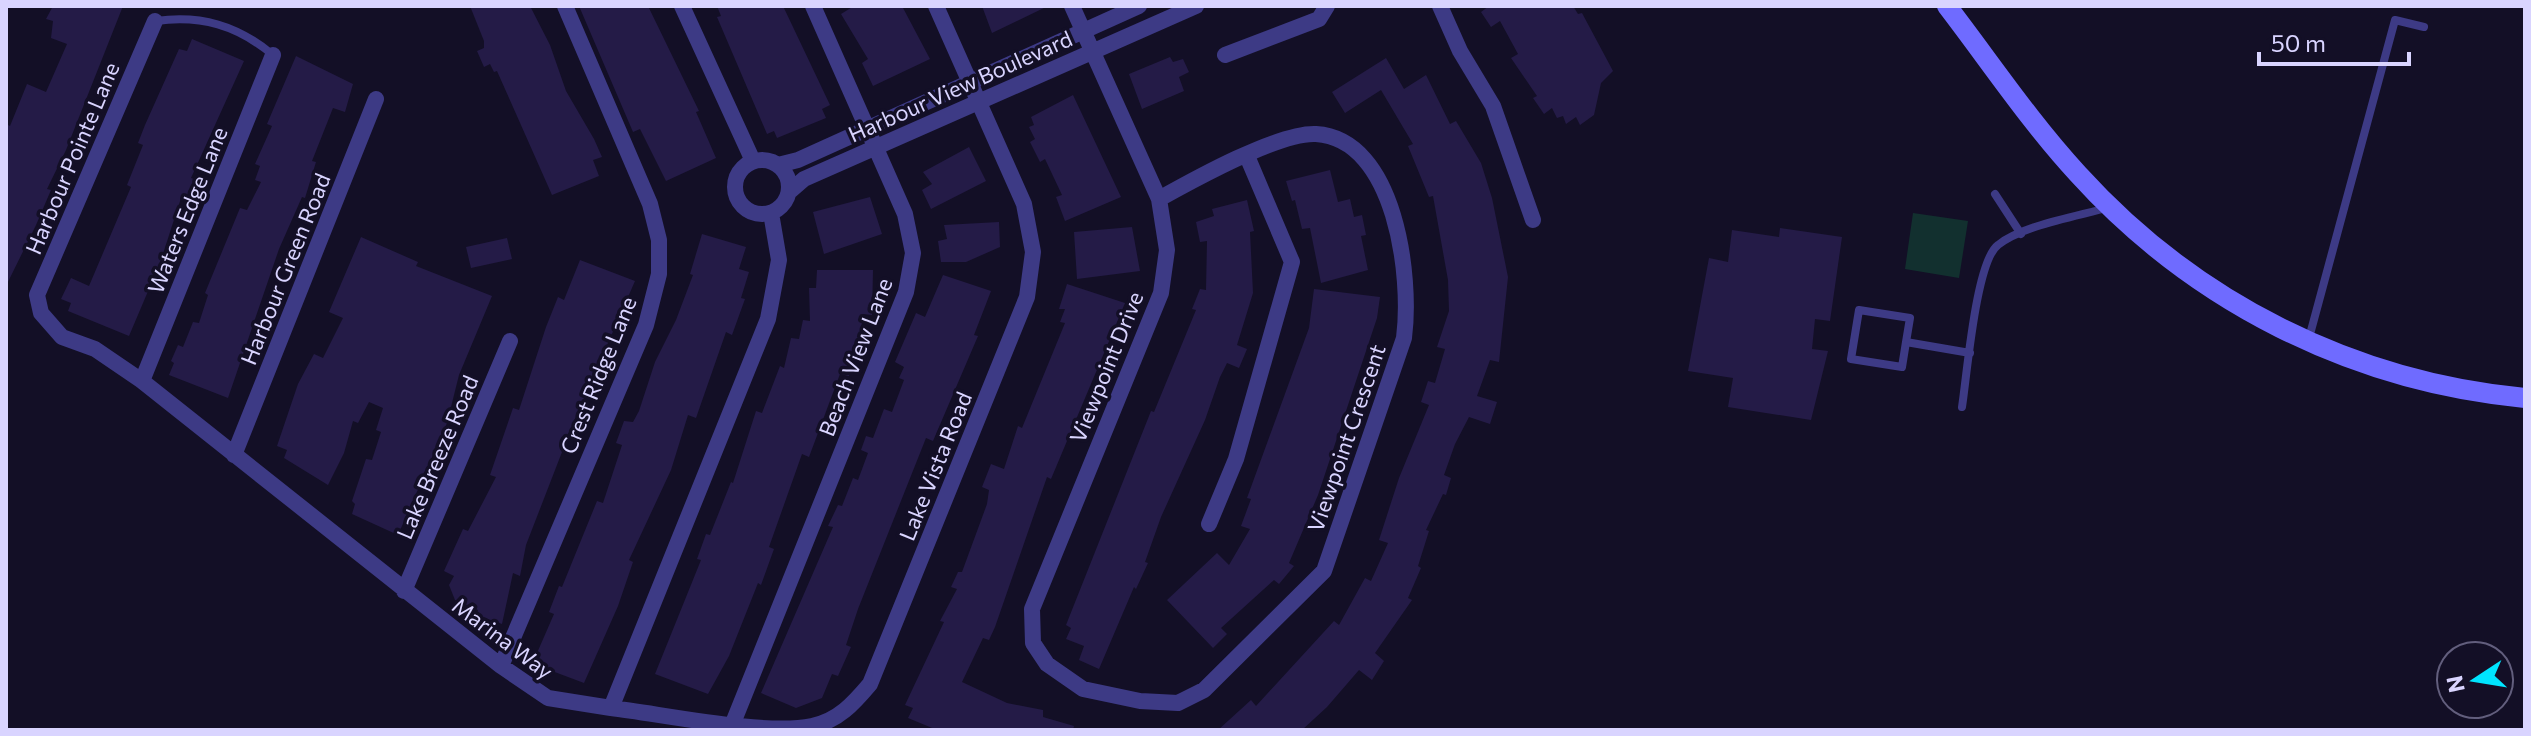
<svg xmlns="http://www.w3.org/2000/svg" width="2531" height="736" font-family="Commissioner,sans-serif">
<style>
.green{fill:#12302f}
.building{fill:#241b47}
.lines{fill:none;stroke-linecap:round;stroke-linejoin:round}
.lane{stroke:#3d3a85;stroke-width:8}
.street{stroke:#3d3a85;stroke-width:16}
.secondary{stroke:#6f6bff;stroke-width:20}
.labels{text-anchor:middle;dominant-baseline:central;stroke-width:7;stroke-linejoin:round;paint-order:stroke}
.street-label{font-size:22px;fill:#d9d4ff;stroke:#130f26}
</style>
<rect width="100%" height="100%" fill="#130f26"/>
<path class="green" d="M1913,213L1968,221L1959,278L1905,269Z"/>
<path class="building" d="M53,6H123L66,150L47,189L51,190L36,225L6,286V124L10,126L27,84L46,92L67,44L51,38L53,21L46,19Z
M470,6H530L550,45L566,91L594,139L602,157L593,160L599,176L552,195L497,71L494,72L490,64L484,67L477,51L484,48V41Z
M579,6H648L699,111L696,112L716,158L666,181L640,129L633,132Z
M717,6H783L830,105L822,109L826,118L777,138L774,131L767,134L717,17L721,16Z
M854,6H902L930,59L873,86L862,63L868,59L841,14Z
M982,6H1048L992,33Z
M1489,6H1573L1578,14L1582,13L1613,71L1601,83L1594,115L1580,125L1576,117L1566,124L1563,116L1557,118L1552,108L1544,114L1533,98L1537,96L1511,58L1518,54L1500,21L1491,27L1481,12Z
M192,39L244,61L191,178L194,179L189,198L182,195L160,263L129,336L68,311L71,303L61,299L71,278L89,286L131,187L127,185L143,145L138,143L145,125L179,49L187,51Z
M296,56L353,84L345,112L333,108L312,161L316,162L305,198L302,197L279,249L228,398L169,375L174,363L171,361L178,345L183,347L193,322L199,323L208,295L205,293L240,208L247,210L261,182L255,180L260,166L255,164L272,126L267,124Z
M1170,57L1173,62L1183,59L1189,72L1179,77L1184,91L1142,109L1129,74Z
M1386,58L1404,89L1426,75L1450,124L1456,121L1481,163L1492,198L1508,277L1499,362L1490,360L1477,396L1497,402L1490,424L1469,417L1455,444L1444,475L1451,478L1446,495L1443,494L1426,530L1429,531L1418,566L1421,568L1408,598L1412,600L1375,653L1384,661L1372,680L1359,670L1327,707L1302,730H1218L1251,700L1256,706L1334,621L1339,625L1365,578L1371,581L1388,543L1379,540L1399,478L1429,405L1421,402L1428,381L1435,383L1445,349L1437,347L1449,311L1448,280L1433,196L1429,197L1408,146L1413,144L1381,90L1345,113L1332,92Z
M1073,95L1121,197L1065,221L1056,197L1062,195L1045,159L1040,162L1030,142L1035,139L1029,127L1034,125L1031,117Z
M969,147L986,181L931,209L922,190L932,184L923,172Z
M1330,170L1338,202L1350,199L1354,217L1362,215L1366,235L1361,236L1368,270L1321,283L1310,228L1302,229L1295,200L1292,201L1286,181Z
M870,197L882,234L824,254L813,212Z
M1247,200L1254,231L1250,232L1253,293L1237,345L1247,349L1239,368L1227,363L1220,377L1205,420L1161,517L1145,562L1148,563L1136,589L1134,587L1099,669L1079,660L1084,646L1066,639L1071,628L1066,625L1151,411L1154,412L1196,310L1192,309L1200,289L1206,290L1207,241L1200,242L1196,222L1214,216L1212,209Z
M999,222L1000,247L966,262H941L938,241L947,239L944,225Z
M1132,227L1140,271L1077,279L1074,232Z
M1780,228L1842,237L1830,321L1815,319L1812,349L1828,351L1811,420L1728,407L1733,378L1688,371L1709,258L1728,262L1732,230L1779,237Z
M702,234L746,247L739,269L749,272L741,298L745,299L732,335L726,332L696,418L688,415L671,470L629,560L633,562L618,606L584,683L536,665L540,655L537,653L554,614L549,612L559,586L562,587L597,501L603,503L622,445L616,443L624,421L633,422L639,411L655,362L676,320L693,275L690,274Z
M361,237L418,262L416,266L492,296L459,375L447,423L398,535L352,514L355,504L352,501L366,459L372,460L381,432L376,430L383,408L369,402L358,423L353,421L344,453L328,485L284,458L287,450L277,446L298,384L314,354L323,358L343,318L329,312Z
M507,238L512,259L471,268L466,247Z
M580,260L635,281L574,421L526,545L520,576L513,573L502,624L477,615L478,610L455,600L449,585L454,576L444,571L463,529L468,531L496,477L490,475L513,408L519,410L546,327L558,297L564,300Z
M817,270H873L872,315L863,314L858,357L851,356L849,376L840,374L809,457L802,454L769,547L774,549L761,585L758,583L729,656L708,694L655,674L701,560L697,559L706,534L710,535L731,482L733,483L756,411L762,413L780,366L784,368L791,338L799,339L803,320L810,321L809,288H816Z
M943,275L991,291L974,335L978,336L933,441L926,438L858,609L846,645L851,647L838,676L832,674L822,698L796,708L761,693L833,527L828,526L838,505L842,506L853,478L858,480L868,453L861,450L866,436L873,438L884,409L892,412L904,380L899,378L904,367L895,362L916,313L925,317Z
M1067,284L1125,303L1051,479L1047,477L995,627L989,640L983,638L962,682L1007,703L1043,710V717L1074,726L1073,730H937L908,718L913,708L905,705L944,622L940,621L957,589L951,587L958,572H962L987,504L989,490L982,487L991,464L1004,469L1018,426L1022,428L1065,323L1060,322L1065,309H1059Z
M1314,289L1380,297L1377,318L1318,495L1289,563L1294,566L1279,584L1274,580L1221,628L1227,634L1213,648L1167,600L1217,553L1229,565L1250,529L1241,526L1251,499L1247,498L1309,328Z"/>
<g class="lines">
<path class="lane" d="M156,21C201,15 237,25 273,55
M1995,194L2021,234
M2309,338L2395,20L2424,27
M1906,342L1910,318L1859,310L1851,359L1902,367L1906,342L1970,353
M1962,407C1967,375 1976,261 1998,245C2023,225 2079,216 2110,207"/>
<path class="street" d="M682,6L753,161
M1072,6L1159,199L1167,250L1161,293L1032,609L1033,643L1047,664L1083,689L1140,701L1178,703L1204,690L1324,571L1404,338C1412,277 1396,139 1316,134C1279,132 1193,180 1159,199
M1440,6L1460,51L1493,106L1533,220
M155,21L37,295L41,313L62,337L95,349L142,381L501,666L548,698L611,708L768,319L779,260L771,213
M1225,55L1319,19L1327,6
M735 187a27 27 0 1 1 54 0a27 27 0 1 1-54 0Z
M778,165L798,160L1139,6
M789,192L804,179L1196,6
M142,381L273,55
M234,455L376,99
M1209,524L1236,459L1292,262L1247,156
M404,591L510,341
M501,666L646,325L659,274V240L650,204L565,6
M611,708C662,714 765,736 812,726C838,721 854,703 870,684L1027,297L1033,252L1024,204L936,6
M733,723L906,292L913,253L905,214L813,6"/>
<path class="secondary" d="M1947,6C1990,62 2030,122 2078,174C2194,302 2353,382 2525,398"/>
</g>
<g class="labels">
<g class="street-label">
<text transform="translate(960 86) rotate(-24)">Harbour View Boulevard</text>
<text transform="translate(72 158) rotate(-67)">Harbour Pointe Lane</text>
<text transform="translate(187 210) rotate(-68)">Waters Edge Lane</text>
<text transform="translate(285 269) rotate(-68)">Harbour Green Road</text>
<text transform="translate(855 357) rotate(-69)">Beach View Lane</text>
<text transform="translate(1106 367) rotate(-68)">Viewpoint Drive</text>
<text transform="translate(598 375) rotate(-68)">Crest Ridge Lane</text>
<text transform="translate(1346 438) rotate(-71)">Viewpoint Crescent</text>
<text transform="translate(437 457) rotate(-67)">Lake Breeze Road</text>
<text transform="translate(935 466) rotate(-68)">Lake Vista Road</text>
<text transform="translate(503 638) rotate(37)">Marina Way</text>
</g>
</g>
<rect width="2531" height="736" fill="none" stroke="#d9d4ff" stroke-width="16"/>
<g transform="translate(2475 680) rotate(258)"><circle r="38" fill="#130f26" stroke="#625e7d" stroke-width="2"/>
<path d="M0-6L14 30L0 20L-14 30Z" fill="#00e5ff"/>
<text y="-12" font-size="22" font-weight="bold" text-anchor="middle" fill="#d9d4ff">N</text>
</g>
<path d="M2259 52v12h150v-12" fill="none" stroke="#d9d4ff" stroke-width="4"/>
<text x="2271" y="52" font-size="24" fill="#d9d4ff" stroke="#130f26" stroke-width="6" paint-order="stroke">50 m</text>
</svg>
